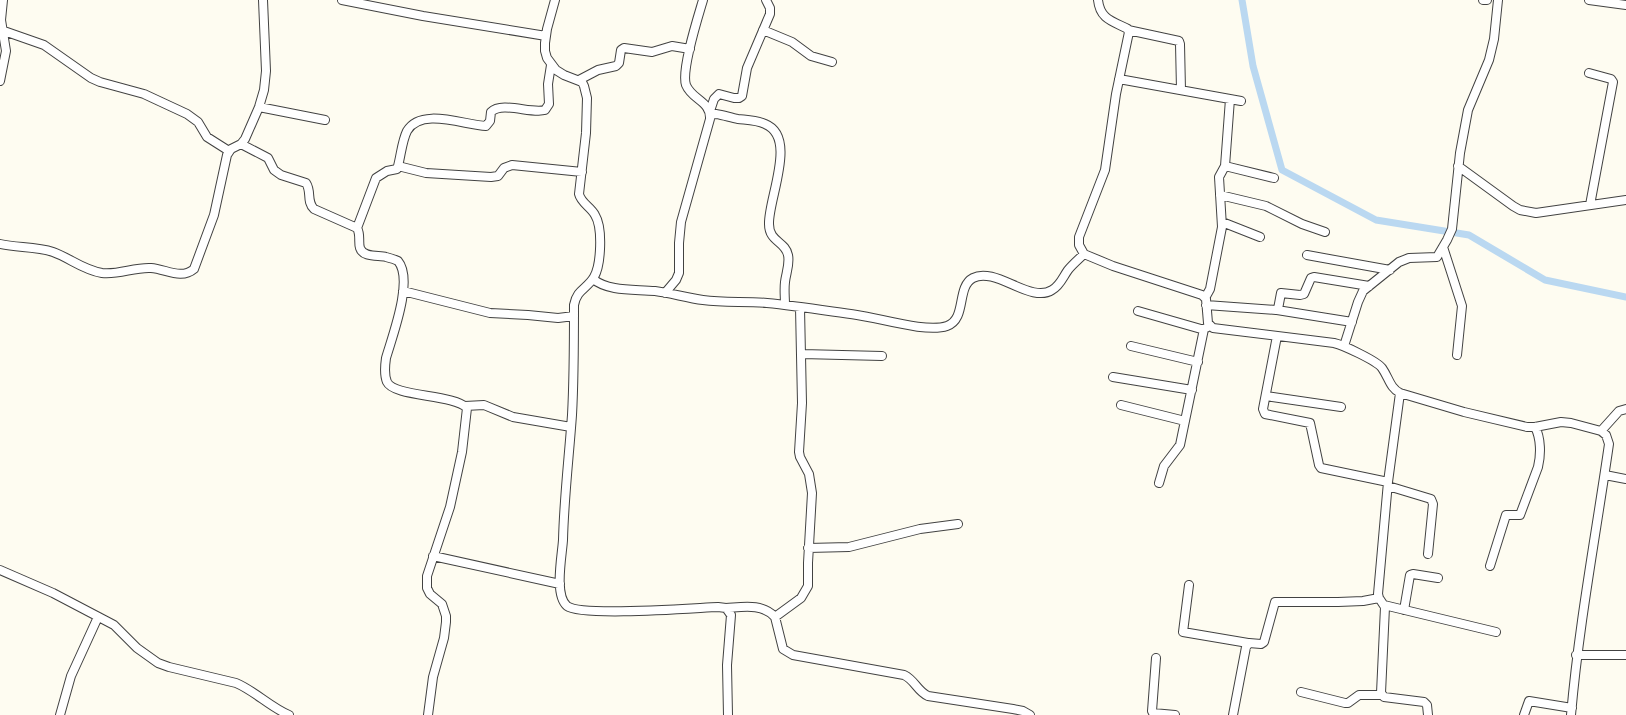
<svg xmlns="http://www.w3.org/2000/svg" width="1626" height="715" font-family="Literata,serif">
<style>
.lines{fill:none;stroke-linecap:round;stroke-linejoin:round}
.canal{stroke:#bad8f1;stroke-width:7}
.minor-casing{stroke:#424242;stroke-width:10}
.minor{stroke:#fff;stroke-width:8}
</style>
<rect width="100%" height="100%" fill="#fefcf1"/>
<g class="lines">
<path class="canal" d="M1242,0L1253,66L1282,170L1376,220L1469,235L1545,280L1626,297"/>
<g class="minor-casing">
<path id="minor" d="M342,0L423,16L546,36
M555,0L547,29L545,43V51L547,58L556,70L564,75L582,82L584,86L587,98L586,133L579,194C581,203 591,207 595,215C603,228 601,265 594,277C587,289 577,289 574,305C574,342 574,379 572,415C569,457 564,498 563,540C562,556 554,595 567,606C582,617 694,608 718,607L726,608L731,615L727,665L728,715
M1098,0C1100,19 1112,21 1128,29L1129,32L1116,94L1105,170L1079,237V245L1084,254L1113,266L1202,295L1206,299L1208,323L1213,328L1334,343C1343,345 1377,361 1382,368C1389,378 1390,388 1400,393L1464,412L1527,427H1535L1561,422L1571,423L1601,431L1606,435L1609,444C1596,534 1579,624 1571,715
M1483,0H1487
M1589,0L1626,5
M763,30L792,42L811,56L832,62
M1128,30L1179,41L1180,44L1181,90
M4,31L44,45L91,78L100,82L144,94L187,114L198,122L207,137L229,151
M1589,73L1611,79L1613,82L1590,205
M1119,79L1241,101
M579,80L598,70L616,66L619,63L621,50L624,48L652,52L672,46L690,49
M0,81L6,51L1,20L3,0
M1230,99L1225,166L1274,178
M259,107L325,120
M710,111L714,99L719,94L734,98H739L742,96L747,68L770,14V8L766,0
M710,115L716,114C724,115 731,118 738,119C747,120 757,120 765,124C798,137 768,199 769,224C769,242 785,241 788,255C790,264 786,273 785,282C784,290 785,297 785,305
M241,144L268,158L274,170L281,175L306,183C312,192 306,201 314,209L357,228C361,235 358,242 360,248C363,258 379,255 386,257C390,258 394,259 398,261C414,280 392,337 386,358C385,365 384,375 387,382C394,397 453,394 467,408L462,452L450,507L427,576V588L430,594L442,604L446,616V622L444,638L433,677L428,715
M398,166L426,173L491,177L498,176L504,168L512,165L582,172
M1458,166L1513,206L1520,210L1536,213L1626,200
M1220,195L1266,206L1302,224L1325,232
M1222,222L1260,237
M357,228L376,178L387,171L397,169L398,166C401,155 402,141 407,131C421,107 464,125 486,126L490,121L491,112C502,101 531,114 545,110L549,104L548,84L551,65
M0,244C17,248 36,246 53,252C70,258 83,270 102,273C119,275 134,267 151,268C166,269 181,280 194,269L214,215L227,155L231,149L241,144L245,139L259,107L264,90L266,71L263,0
M1443,247L1462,306L1457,355
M1307,255L1390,270
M593,279C609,292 635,289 655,291C671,293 687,298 703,300C724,303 746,301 767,303C797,306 828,311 857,315C880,318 926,333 947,326C967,319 956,287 973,278C995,266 1031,304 1052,290C1060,286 1063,277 1068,270C1073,264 1079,259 1084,254
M403,291L490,313L528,315L558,318L574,316
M665,293L676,280L679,273V243L681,222L710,119C711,101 692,100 686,85C681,70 698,17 703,0
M1205,298L1210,289L1222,227L1219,177L1225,166
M1206,305L1276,310L1278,309L1281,293L1300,295L1304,294L1311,278L1314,277L1369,286
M1277,310L1352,322
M1138,311L1201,329H1204L1208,327
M1277,336L1263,409L1265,414L1310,423L1319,465L1321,468L1388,482
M1131,346L1198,362
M1344,346L1358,302L1363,291L1399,262L1409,258L1437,257L1447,240L1452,229L1460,153L1468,110L1489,60L1494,39L1498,0
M802,354L882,356
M1113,377L1192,390
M1400,393L1388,482L1378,594L1379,598L1385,607L1381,693L1384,697L1424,702L1427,705L1428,715
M1266,396L1341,407
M1121,405L1185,421
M465,406L484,405L513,417L571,427
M1601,431L1619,411L1626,409
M1605,475L1626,479
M1159,483L1164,466L1180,445L1204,329
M1388,486L1431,499L1433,504L1428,554
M808,548L849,547L920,529L958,524
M433,556L560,584
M1490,566L1506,515H1520L1538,467C1541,455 1541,438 1535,427
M0,570L53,593L114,625L137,648L158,663L169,667L236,683C255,691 270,707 289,715
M1189,585L1183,632L1248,643
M1384,605L1496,632
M726,608C743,607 762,603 775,617L783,649L793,655L904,675C915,680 917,691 928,696L1013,709L1023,711L1030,715
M1404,610L1410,575L1413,574L1438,578
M775,617L801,598L808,586V563L812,493L809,474L800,457L799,452L802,403L800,308
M1576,655H1626
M1156,658L1152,711L1153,713L1175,715
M1301,692L1345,703H1348L1359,695H1382
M60,715L71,676L98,617
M1233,715L1246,647L1249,643L1261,644L1264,642L1275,602H1338L1363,601L1379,598
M1524,715L1529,701L1572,708"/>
</g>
<use href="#minor" class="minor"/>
</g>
</svg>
